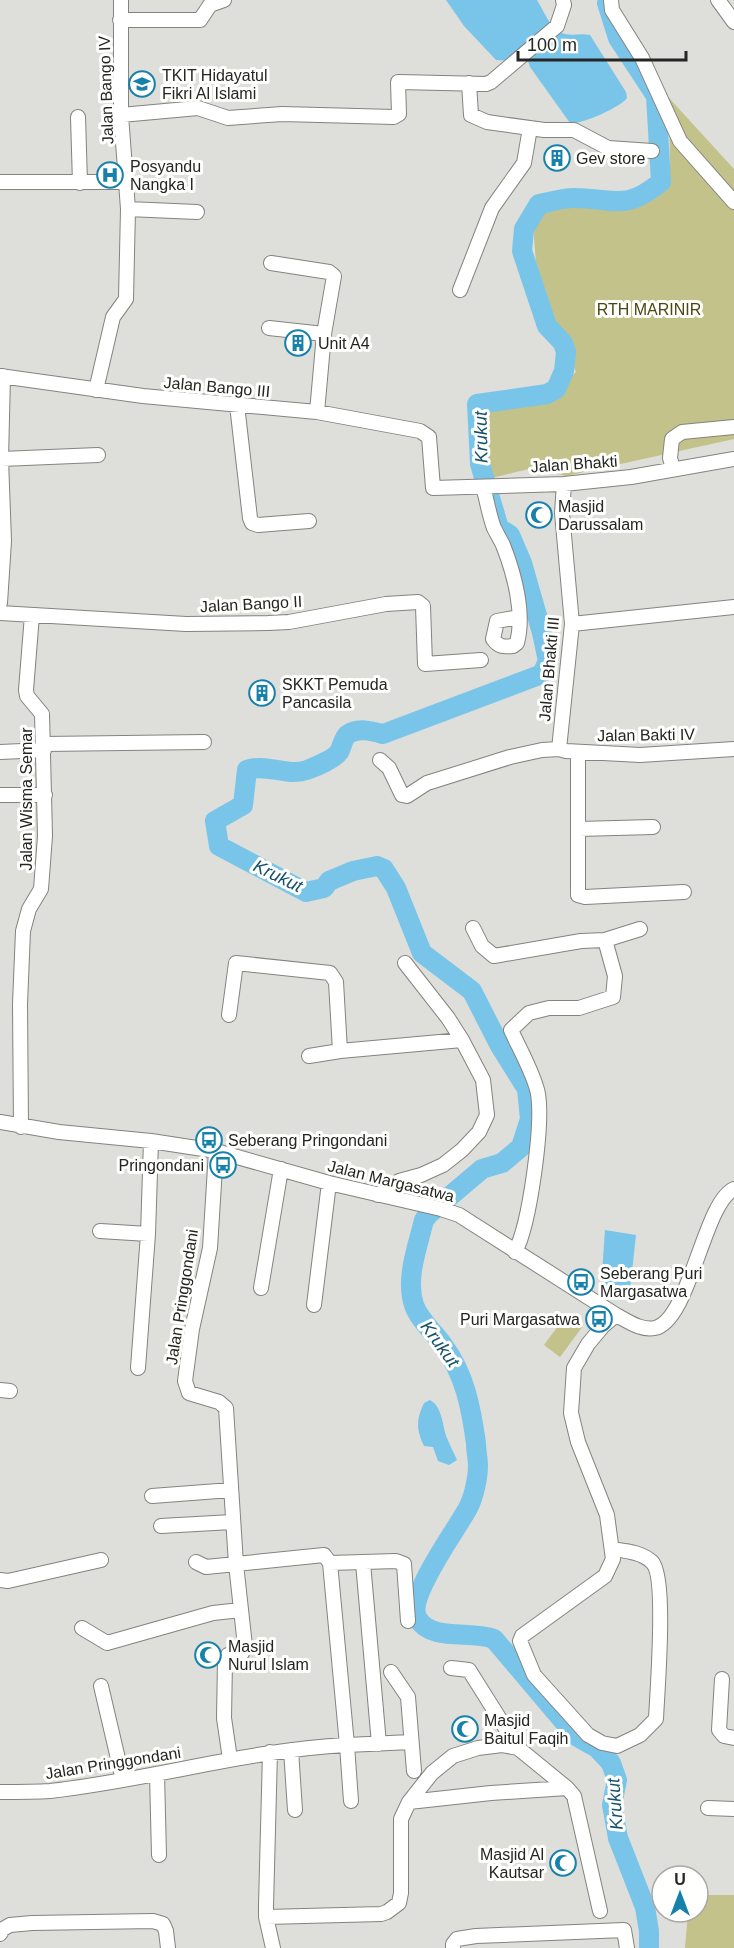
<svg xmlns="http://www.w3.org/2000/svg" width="734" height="1948" font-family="Helvetica,sans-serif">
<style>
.green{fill:#c2c28a}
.water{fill:#79c5ea}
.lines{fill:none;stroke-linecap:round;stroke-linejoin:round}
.river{stroke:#79c5ea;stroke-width:20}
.minor-casing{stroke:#83837f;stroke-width:16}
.minor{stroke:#fff;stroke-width:14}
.labels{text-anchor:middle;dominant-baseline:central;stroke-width:6;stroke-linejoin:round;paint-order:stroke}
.poi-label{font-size:16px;fill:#252624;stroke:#fffffe;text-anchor:start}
.street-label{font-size:16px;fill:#252624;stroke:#fffffe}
.park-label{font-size:16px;fill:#4a4812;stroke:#fffffe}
.water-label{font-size:18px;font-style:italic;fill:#15526c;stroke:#fffffe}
</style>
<rect width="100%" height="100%" fill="#dededa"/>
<path class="green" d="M669,98L734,169V439L566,476L533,468L488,479L487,410L555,393L576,372L538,288L531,198L651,195L670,166Z
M567,1314L583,1326L560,1357L544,1345Z
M698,1895H734V1948H685L688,1912H698Z"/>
<path class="water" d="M446,0H537C544,11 551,31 565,34C573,36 581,33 590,35L626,92L627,98C621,107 581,125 570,123L530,67L528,61L534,50L511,61L496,60L464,26Z
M605,1230L636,1235L629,1299L624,1300L601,1287Z
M430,1400C443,1407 442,1426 447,1438C450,1446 454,1453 457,1460L449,1465L438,1461L433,1447L424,1446C416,1429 416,1420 424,1403Z"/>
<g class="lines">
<path class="river" d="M607,3L618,38L656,96L661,182C625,211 617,199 576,198C564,197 551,202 539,204L524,229L522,251L547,326L563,343L566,352L564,371L556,389L547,394L477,404L480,464L499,528L510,535L522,563L542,633L548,661L542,674L383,734C372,731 357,727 347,735C343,739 342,747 339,752C334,759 315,767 307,770C287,777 266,763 247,770L243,805L215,821L219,846L306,892L324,888L329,881L353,871L377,866L384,869L396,888L422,953L472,991L500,1046L527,1089L530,1119L521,1147L502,1163L482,1169L430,1213L424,1220C418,1246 405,1278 414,1305C419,1320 434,1332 443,1345C465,1374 471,1408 476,1443C476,1451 478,1459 478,1466C478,1477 474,1496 469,1506C459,1527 404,1598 418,1619C432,1642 471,1630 494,1639L576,1736L597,1748L611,1763L617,1780L612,1805L618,1838L645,1907L649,1931V1948"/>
<g class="minor-casing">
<path id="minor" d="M611,0L612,10L642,58L680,141L734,202
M718,0L734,22
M120,20H200L210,5L224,0
M469,83L471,115L487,122L544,130H574L608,148L652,151
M121,115L198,108L228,118L282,114L394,117L399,114L398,82L486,84L491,82L557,26L564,5L563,0
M78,117L80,183
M0,182H127
M128,209L197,212
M271,263L329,272L334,276L324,334L317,412
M460,290L492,208L524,163L530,128
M269,328L324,334
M0,376L143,396L317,412L420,431L429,437L433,488L564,484L631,477L734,459
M96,390L113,317L126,299L128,209L121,115V0
M237,405L250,518L252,523L258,525L309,521
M1,459L98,455
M673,469L670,458L672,439L682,432L734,427
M483,487C487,500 489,515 494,528C497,534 500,539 503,545C514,573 525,613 517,643L513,646C503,647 499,647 493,639L497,621L519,617
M0,603L4,541L1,459L3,376
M0,613L186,624L268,623L289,622L386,604L418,602L423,606L425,664L481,660
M572,624L734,607
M44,744L204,742
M559,749L572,624L562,513L564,484
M0,752L44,750
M578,752V895L585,897L684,892
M380,760L389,768L402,795L407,796L427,783L510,757L542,750L559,749L566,751L640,755L734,749
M0,795H45
M578,829L653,827
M473,928L482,946L494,956L581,941L605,940
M405,963L448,1018L462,1040
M229,1015L236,963L330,973L336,982L340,1051L462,1040L483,1080L487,1115L479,1132L462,1150L443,1165L421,1175L399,1181L378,1195
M309,1056L340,1051
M0,1122L59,1132L151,1141L216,1151L329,1183L441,1209L459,1215L616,1315C628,1321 641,1331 655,1328C690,1320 704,1202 734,1189
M21,1127L20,1004L23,931L29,909L41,889L45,836L42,714L27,696L26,690L32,615
M216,1151L210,1248L192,1329L185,1381L189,1393L219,1402L226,1408L236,1564L324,1555L330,1563L347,1745L411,1742
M100,1231L148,1234
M515,1252C530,1224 543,1125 538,1094C535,1076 519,1048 511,1030L529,1013L549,1008H579L613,997L615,976L605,940L640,929
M261,1288L281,1169
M314,1305L329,1183
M138,1368L148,1234L151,1141
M0,1390L10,1391
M152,1496L231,1490
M161,1526L232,1522
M612,1549C626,1551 641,1552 652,1562C667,1576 657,1694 656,1719L640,1735L617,1746L602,1743L588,1735L534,1675L520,1641L522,1636L605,1576L613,1559L607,1515L578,1442L571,1413L574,1368L588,1344L603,1326L616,1315
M196,1562L206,1567L236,1564L245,1646L242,1653L228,1655L225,1661L224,1718L230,1759
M330,1563L396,1561L404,1564L408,1621
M363,1563L379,1744
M0,1580L8,1581L101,1560
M82,1628L107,1643L213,1613L241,1610
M451,1668L469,1670L518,1748
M391,1672L408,1697L414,1771
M722,1679L719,1730L724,1736L734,1738
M101,1686L123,1780
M291,1750L295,1810
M270,1752L266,1906V1917L273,1948
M157,1774L159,1855
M0,1792C17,1792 34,1792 50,1791C150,1780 247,1750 347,1745L351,1801
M409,1802L491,1793L567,1788
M708,1808L734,1809
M266,1917L381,1914L387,1912L399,1903L401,1893V1819L409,1802L432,1773L453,1756L478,1748L502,1745L518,1748L567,1788L574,1796L600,1911
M0,1934L3,1929L10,1925L32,1923L153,1921L163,1924L166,1931L168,1948
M453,1948V1944L457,1939L476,1936L624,1930L627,1948"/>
</g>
<use href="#minor" class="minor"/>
</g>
<defs>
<g id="school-ring" transform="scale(1.35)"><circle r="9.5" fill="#fffffe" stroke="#1681aa" stroke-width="1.5"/><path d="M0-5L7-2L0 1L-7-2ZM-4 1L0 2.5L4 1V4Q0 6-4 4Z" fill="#1681aa"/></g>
<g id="building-ring" transform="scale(1.35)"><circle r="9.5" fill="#fffffe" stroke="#1681aa" stroke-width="1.5"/><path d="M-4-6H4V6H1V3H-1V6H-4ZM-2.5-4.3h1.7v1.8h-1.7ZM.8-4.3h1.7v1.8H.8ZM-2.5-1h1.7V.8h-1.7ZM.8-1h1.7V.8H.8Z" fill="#1681aa"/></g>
<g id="hospital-ring" transform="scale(1.35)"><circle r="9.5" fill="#fffffe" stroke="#1681aa" stroke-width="1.5"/><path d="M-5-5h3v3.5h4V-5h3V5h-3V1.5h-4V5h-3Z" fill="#1681aa"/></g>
<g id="mosque-ring" transform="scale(1.35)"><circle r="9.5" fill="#fffffe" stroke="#1681aa" stroke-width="1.5"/><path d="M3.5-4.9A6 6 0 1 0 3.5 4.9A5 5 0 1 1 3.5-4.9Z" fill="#1681aa"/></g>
<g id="bus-ring" transform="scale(1.35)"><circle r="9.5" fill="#fffffe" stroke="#1681aa" stroke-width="1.5"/><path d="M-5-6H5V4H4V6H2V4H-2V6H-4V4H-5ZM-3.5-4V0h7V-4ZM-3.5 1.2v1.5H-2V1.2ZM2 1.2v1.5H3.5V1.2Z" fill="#1681aa"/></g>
</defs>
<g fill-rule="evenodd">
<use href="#school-ring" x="142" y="84"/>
<use href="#building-ring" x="557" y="158"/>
<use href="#hospital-ring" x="110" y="175"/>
<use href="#building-ring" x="298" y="343"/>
<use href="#mosque-ring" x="539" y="515"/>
<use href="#building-ring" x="262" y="693"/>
<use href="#bus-ring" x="209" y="1140"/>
<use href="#bus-ring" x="223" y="1165"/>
<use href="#bus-ring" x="581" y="1282"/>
<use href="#bus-ring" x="599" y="1319"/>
<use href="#mosque-ring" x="208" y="1655"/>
<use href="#mosque-ring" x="465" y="1729"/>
<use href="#mosque-ring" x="563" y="1863"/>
</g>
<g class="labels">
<g class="poi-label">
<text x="162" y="75">TKIT Hidayatul<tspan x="162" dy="18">Fikri Al Islami</tspan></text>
<text x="576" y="158">Gev store</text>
<text x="130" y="166">Posyandu<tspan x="130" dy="18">Nangka I</tspan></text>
<text x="318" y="343">Unit A4</text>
<text x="558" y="506">Masjid<tspan x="558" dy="18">Darussalam</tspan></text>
<text x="282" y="684">SKKT Pemuda<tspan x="282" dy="18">Pancasila</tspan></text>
<text x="228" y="1140">Seberang Pringondani</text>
<text x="204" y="1165" text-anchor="end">Pringondani</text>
<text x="600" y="1273">Seberang Puri<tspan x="600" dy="18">Margasatwa</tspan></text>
<text x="580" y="1319" text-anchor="end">Puri Margasatwa</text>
<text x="228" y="1646">Masjid<tspan x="228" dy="18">Nurul Islam</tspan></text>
<text x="484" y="1720">Masjid<tspan x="484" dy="18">Baitul Faqih</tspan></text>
<text x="544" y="1854" text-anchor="end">Masjid Al<tspan x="544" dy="18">Kautsar</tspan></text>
</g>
<g class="street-label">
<text transform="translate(106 90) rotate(-92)">Jalan Bango IV</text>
<text transform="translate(217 387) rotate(5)">Jalan Bango III</text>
<text transform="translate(574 464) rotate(-4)">Jalan Bhakti</text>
<text transform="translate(251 604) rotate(-3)">Jalan Bango II</text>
<text transform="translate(549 669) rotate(-85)">Jalan Bhakti III</text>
<text transform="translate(646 735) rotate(-1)">Jalan Bakti IV</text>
<text transform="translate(26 799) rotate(-90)">Jalan Wisma Semar</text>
<text transform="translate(391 1181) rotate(14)">Jalan Margasatwa</text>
<text transform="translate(182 1297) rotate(-81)">Jalan Pringgondani</text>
<text transform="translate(113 1763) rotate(-9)">Jalan Pringgondani</text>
</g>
<g class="park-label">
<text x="649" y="309">RTH MARINIR</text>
</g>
<g class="water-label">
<text transform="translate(481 437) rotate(-91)">Krukut</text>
<text transform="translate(278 876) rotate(26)">Krukut</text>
<text transform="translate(440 1344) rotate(54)">Krukut</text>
<text transform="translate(615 1804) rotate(-94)">Krukut</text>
</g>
</g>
<g transform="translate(680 1894)"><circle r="28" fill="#fffffe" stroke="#a8a8a7" stroke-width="1.5"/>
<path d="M0-4.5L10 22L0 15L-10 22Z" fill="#1681aa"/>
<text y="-9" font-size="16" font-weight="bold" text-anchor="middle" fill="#252624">U</text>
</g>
<path d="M518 51v9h168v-9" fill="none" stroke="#252624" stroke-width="3"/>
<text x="527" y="51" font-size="18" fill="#252624" stroke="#fffffe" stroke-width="4.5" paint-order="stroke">100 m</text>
</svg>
